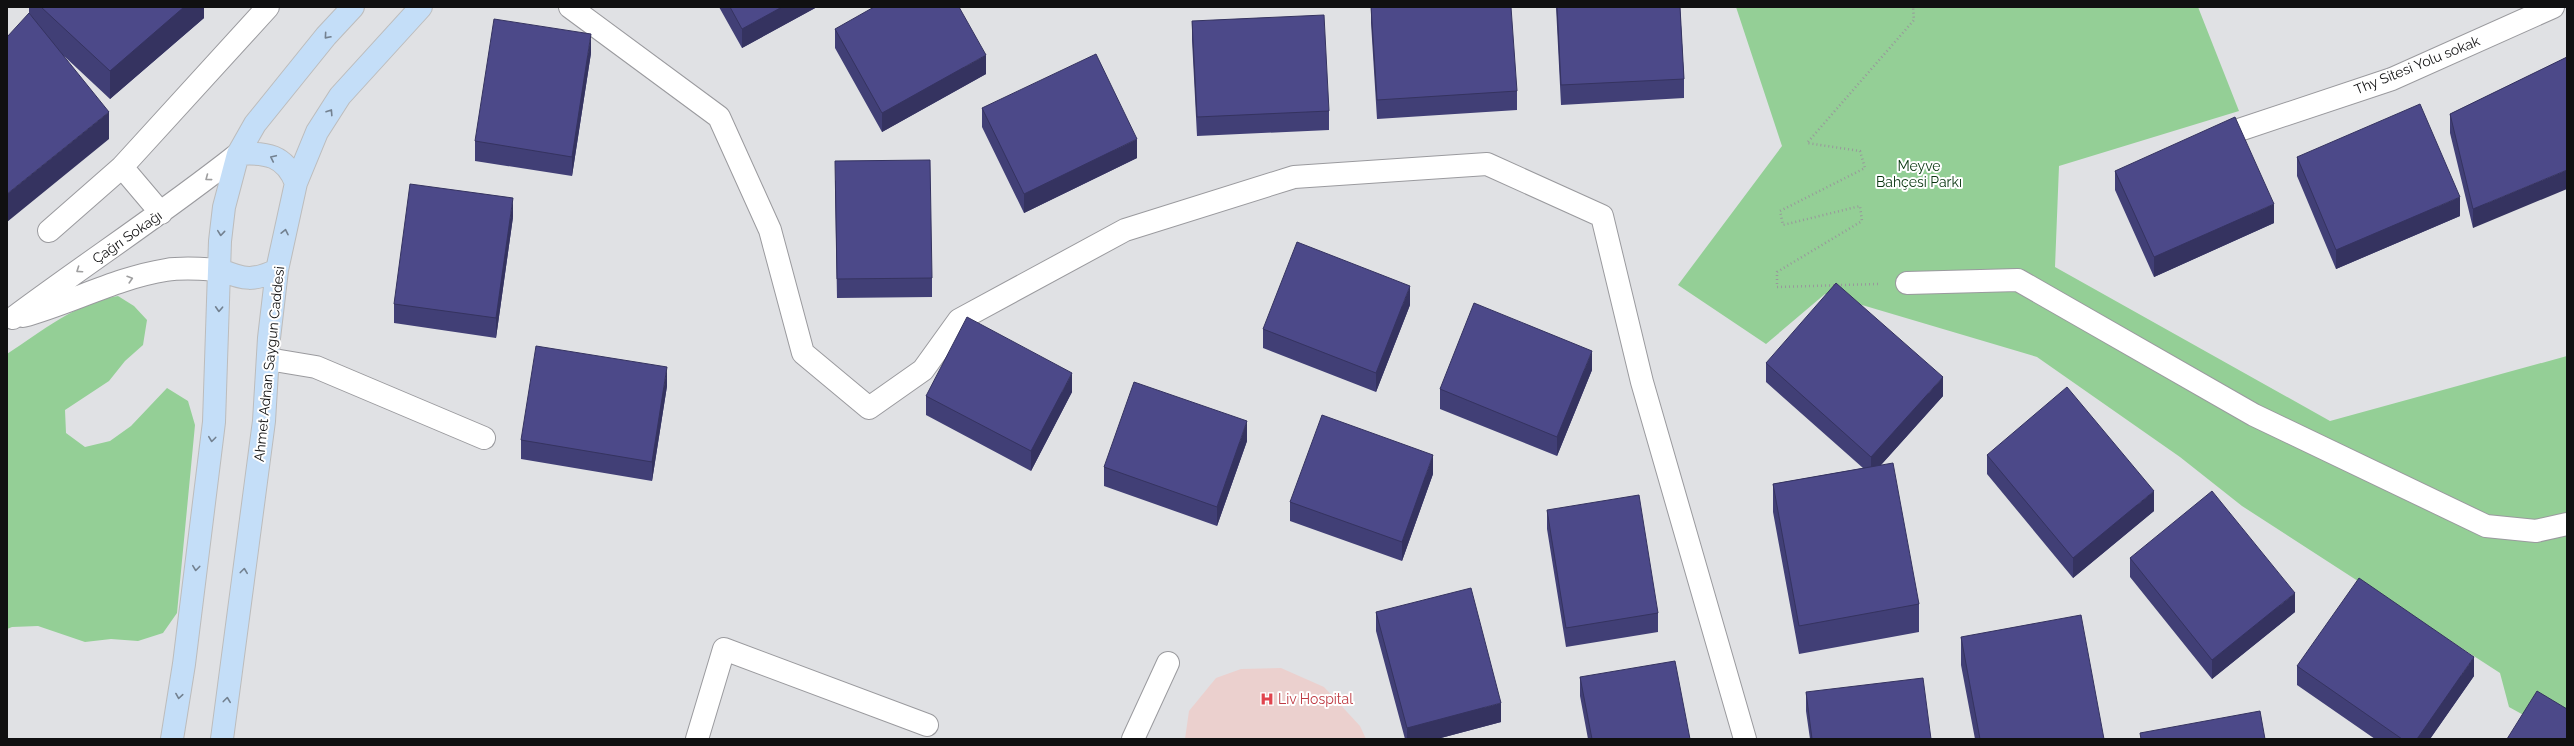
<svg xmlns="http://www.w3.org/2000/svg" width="2574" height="746" font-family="Raleway,sans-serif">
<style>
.medical{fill:#ebd0ce}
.green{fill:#94cf96}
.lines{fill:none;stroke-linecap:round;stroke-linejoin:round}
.minor-casing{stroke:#9a9a9e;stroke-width:24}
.major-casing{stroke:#bcbcbc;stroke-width:24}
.path{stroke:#98989b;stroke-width:2.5;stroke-dasharray:1 3;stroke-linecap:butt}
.minor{stroke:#fff;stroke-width:22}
.major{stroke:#c4def8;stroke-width:22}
.wall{fill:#413f76}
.shaded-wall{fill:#353360}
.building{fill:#4c4989;stroke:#353360}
.oneway{stroke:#738190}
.oneway2{stroke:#9f9fa0}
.labels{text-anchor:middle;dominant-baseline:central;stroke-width:4;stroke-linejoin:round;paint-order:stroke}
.street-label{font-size:14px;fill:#101011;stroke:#fff}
.park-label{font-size:14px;fill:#08350f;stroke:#fff}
.health-label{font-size:14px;fill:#be3a42;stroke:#fff;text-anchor:start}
</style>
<rect width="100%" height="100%" fill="#e0e1e4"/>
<path class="medical" d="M1281,668L1324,687L1360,726L1366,739H1185L1189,711L1216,678L1241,669Z"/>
<path class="green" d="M1736,7H2198L2239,111L2059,166L2055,267L2330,421L2567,356V739L2509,707L2500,673L2242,506L2180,457L2037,357L1825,294L1766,344L1678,285L1782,146Z
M118,296L134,306L147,320L143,345L125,361L109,381L65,410L66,433L85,447L110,441L131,426L167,388L188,401L195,425L177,613L163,633L138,641L111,639L85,642L38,626L12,627L7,629V354C41,332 77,302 118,296Z"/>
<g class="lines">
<g class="minor-casing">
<path id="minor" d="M570,7L719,117L770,230L803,353L869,408L923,370L959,320L1125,230L1294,177L1487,164L1602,216L1642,382L1745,739
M2233,132L2392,79L2553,7
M122,167L161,213
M49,231L122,167L268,7
M1907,283L2018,280L2254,415L2486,526L2536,531L2567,524
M23,316C71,303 116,278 166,270C184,267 203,269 221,270
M13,318C88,262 165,212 238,154
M268,359L316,367L484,438
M697,739L724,649L927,725
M1133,739L1168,663"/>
</g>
<g class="major-casing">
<path id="major" d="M238,154C266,152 285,155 296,183
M221,270C244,280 254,281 277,270
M172,739L184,664L214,422L220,241L224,207L238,154L255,124L326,36L353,7
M222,739L264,421L269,338L277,270L296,183L317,132L340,96L421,7"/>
</g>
<path class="path" d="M1878,284L1777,287V272L1862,221L1860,206L1783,225L1780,211L1865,168L1860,151L1807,143L1914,20L1913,7"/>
<use href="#minor" class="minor"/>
<use href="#major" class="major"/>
</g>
<path class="wall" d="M29,7H204V18L110,99L64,56L109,139L29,13Z
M719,7H817L742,48Z
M1371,7L1517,91V110L1377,119L1371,23Z
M1556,7H1680L1684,79V98L1561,105Z
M1192,21L1329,111V130L1197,136L1192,40Z
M835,29L986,74L882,132L835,48Z
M591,53L572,176L475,161V141Z
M2567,57L2473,228L2450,133V114Z
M982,108L1137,158L1024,213L982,127Z
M2297,157L2460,216L2336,269L2297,176Z
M2115,171L2274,223L2154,277L2115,190Z
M835,180L932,278V297L837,298Z
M513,217L496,338L394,323V304Z
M1410,305L1376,392L1263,348V329Z
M1766,363L1943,396L1881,465L1919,604V632L1799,654L1773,512V484L1863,468L1766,382Z
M1592,370L1557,456L1440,409V389Z
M667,386L652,481L521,459V440Z
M1072,392L1031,471L926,415V396Z
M1247,441L1217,526L1104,486V467Z
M1987,455L2154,511L2073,578L1987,474Z
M1433,474L1402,561L1290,521V502Z
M1547,510L1658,613V632L1566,647L1547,529Z
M2130,558L2295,612L2212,679L2130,577Z
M1376,612L1501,722L1437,739H1405L1376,631Z
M1961,637L2104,739H1975L1961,665Z
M2297,666L2474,676L2430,739H2375L2297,685Z
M1580,677L1690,739H1588L1580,696Z
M1806,692L1931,739H1810L1806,711Z"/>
<path class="shaded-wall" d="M184,7H204V18L110,99V71Z
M782,7H817L742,48V29Z
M591,34V53L572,176V157Z
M986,55V74L882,132V113Z
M109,112V139L7,222V194Z
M1137,139V158L1024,213V194Z
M2567,170V189L2473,228V209Z
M2460,197V216L2336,269V250Z
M513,198V217L496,338V318Z
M2274,204V223L2154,277V257Z
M1410,286V305L1376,392V373Z
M1592,351V370L1557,456V437Z
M667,367V386L652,481V462Z
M1072,373V392L1031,471V451Z
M1943,377V396L1871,476V457Z
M1247,421V441L1217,526V507Z
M1433,455V474L1402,561V542Z
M2154,491V511L2073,578V558Z
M2295,593V612L2212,679V660Z
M2474,657V676L2430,739H2417Z
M1501,703V722L1437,739H1407V728Z"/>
<path class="building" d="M41,7H184L110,71Z
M730,7H782L742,29Z
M874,7H959L986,55L882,113L835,29Z
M1371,7H1511L1517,91L1377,100Z
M1557,7H1680L1684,79L1561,85Z
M29,13L109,112L7,194V37Z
M1324,15L1329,111L1197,117L1192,21Z
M494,19L591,34L572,157L475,141Z
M1096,54L1137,139L1024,194L982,108Z
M2567,57V170L2473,209L2450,114Z
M2420,104L2460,197L2336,250L2297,157Z
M2235,117L2274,204L2154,257L2115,171Z
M930,160L932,278L837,279L835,161Z
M410,184L513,198L496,318L394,304Z
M1297,242L1410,286L1376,373L1263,329Z
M1836,283L1943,377L1871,457L1766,363Z
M1474,303L1592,351L1557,437L1440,389Z
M967,317L1072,373L1031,451L926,396Z
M536,346L667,367L652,462L521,440Z
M1134,382L1247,421L1217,507L1104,467Z
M2067,387L2154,491L2073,558L1987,455Z
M1322,415L1433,455L1402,542L1290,502Z
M1893,463L1919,604L1799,626L1773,484Z
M2212,491L2295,593L2212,660L2130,558Z
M1639,495L1658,613L1566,628L1547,510Z
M2359,578L2474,657L2417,739H2402L2297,666Z
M1471,588L1501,703L1407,728L1376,612Z
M2081,615L2104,739H1980L1961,637Z
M1675,661L1690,739H1592L1580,677Z
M1923,678L1931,739H1812L1806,692Z
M2537,691L2567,709V739H2507Z
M2260,711L2265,739H2141L2140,733Z"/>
<defs><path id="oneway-chevron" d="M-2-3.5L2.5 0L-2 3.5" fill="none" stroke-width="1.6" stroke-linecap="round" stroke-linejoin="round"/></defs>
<g class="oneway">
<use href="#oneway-chevron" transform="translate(327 36) rotate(131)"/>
<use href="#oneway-chevron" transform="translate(330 112) rotate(-57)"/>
<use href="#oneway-chevron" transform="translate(273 158) rotate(-155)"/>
<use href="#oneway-chevron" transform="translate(285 232) rotate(-78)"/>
<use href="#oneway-chevron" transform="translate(221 233) rotate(96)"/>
<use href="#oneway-chevron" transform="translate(219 309) rotate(93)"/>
<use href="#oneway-chevron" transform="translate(212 439) rotate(97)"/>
<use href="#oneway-chevron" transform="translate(196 568) rotate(97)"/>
<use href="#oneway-chevron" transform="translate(244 571) rotate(-83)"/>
<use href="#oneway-chevron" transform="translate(179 696) rotate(99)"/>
<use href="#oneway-chevron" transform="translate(227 700) rotate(-83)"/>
</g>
<g class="oneway2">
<use href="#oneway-chevron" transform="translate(208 178) rotate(143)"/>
<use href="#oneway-chevron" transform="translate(79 270) rotate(146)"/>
<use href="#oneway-chevron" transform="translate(130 279) rotate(-17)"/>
</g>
<defs>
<g id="hospital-bare" transform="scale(1.08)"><path d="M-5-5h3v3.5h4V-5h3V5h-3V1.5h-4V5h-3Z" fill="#e0444e" stroke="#fff" stroke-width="2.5" paint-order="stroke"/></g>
</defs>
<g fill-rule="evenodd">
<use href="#hospital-bare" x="1267" y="699"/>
</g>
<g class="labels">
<g class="street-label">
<text transform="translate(2417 65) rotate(-22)">Thy Sitesi Yolu sokak</text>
<text transform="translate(127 237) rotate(-35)">Çağrı Sokağı</text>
<text transform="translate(269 364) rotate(-84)">Ahmet Adnan Saygun Caddesi</text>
</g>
<g class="park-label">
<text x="1919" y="166">Meyve<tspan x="1919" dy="16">Bahçesi Parkı</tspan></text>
</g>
<g class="health-label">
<text x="1278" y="699">Liv Hospital</text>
</g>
</g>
<rect width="2574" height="746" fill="none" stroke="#101011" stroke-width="16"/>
</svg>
